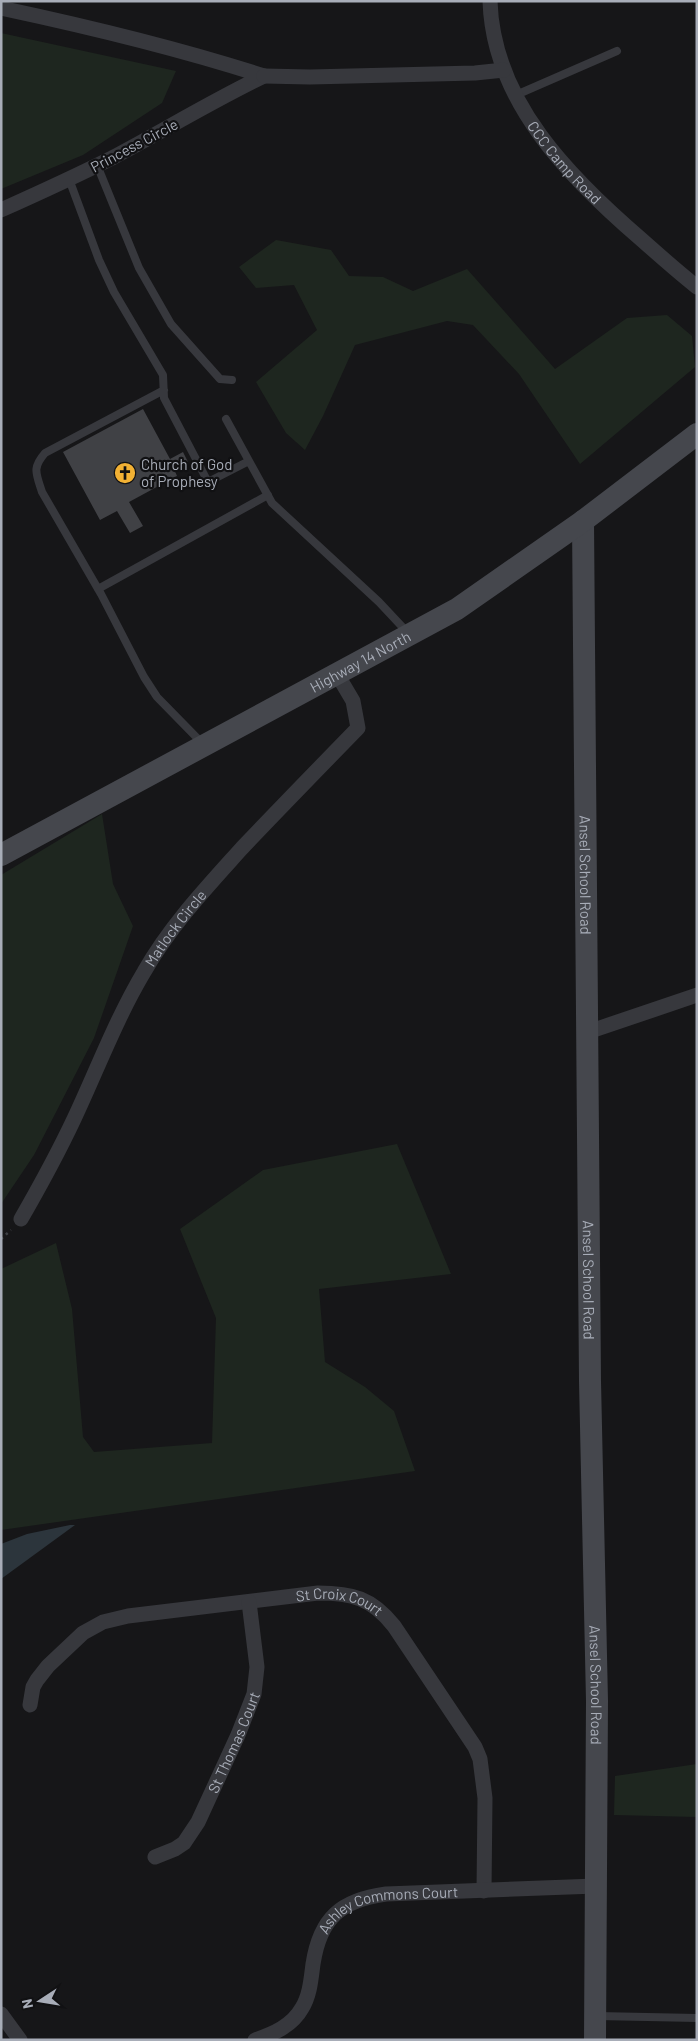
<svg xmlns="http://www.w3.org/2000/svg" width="698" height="2041" font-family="Barlow,sans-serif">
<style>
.green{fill:#1e261f}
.water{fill:#2c353c}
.building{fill:#404145}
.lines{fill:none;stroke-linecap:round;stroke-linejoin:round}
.path{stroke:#3d3f44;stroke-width:2.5;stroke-dasharray:2.5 4;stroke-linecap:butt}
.lane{stroke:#37383d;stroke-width:8}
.street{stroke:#37383d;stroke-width:15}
.secondary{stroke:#45474d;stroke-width:22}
.labels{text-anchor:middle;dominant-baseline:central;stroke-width:4.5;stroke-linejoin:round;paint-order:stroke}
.street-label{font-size:15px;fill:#a8adb8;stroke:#111113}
.poi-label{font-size:15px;fill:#a8adb8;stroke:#111113;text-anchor:start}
</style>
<rect width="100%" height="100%" fill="#161618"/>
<path class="green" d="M1,33L176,71L162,103L83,155L1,189Z
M276,240L331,250L349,276L383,277L413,291L467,269L555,369L627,318L667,315L692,336L695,367L580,464L519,374L473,325L447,321L355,345L323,416L305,450L286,433L256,382L317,330L294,285L256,288L239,267Z
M102,814L113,884L133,926L94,1038L34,1155L1,1204V875Z
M397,1144L451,1274L319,1289L325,1362L365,1387L394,1411L415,1471L1,1530V1269L56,1243L72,1309L83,1437L94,1452L212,1443L216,1318L180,1229L263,1170Z
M697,1764V1817L614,1815L615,1776Z"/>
<path class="water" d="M70,1525H75L1,1579V1544L27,1534Z"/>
<path class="building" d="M143,409L170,459L183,452L188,462L174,469L177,476L129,502L143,526L130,533L117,511L100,520L63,452Z"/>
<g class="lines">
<path class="path" d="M1,1239L11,1230"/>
<path class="lane" d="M516,95L617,51
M97,165L139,268L171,324L220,379L232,380
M69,179L99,260L114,292L163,375L164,398L208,482L249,461
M164,390L45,453C32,468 36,473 42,492L101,594L144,677L157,697L203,744
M226,419L272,503L379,602L408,633
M98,589L268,495
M597,2016L697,2018"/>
<g class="street">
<path id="s1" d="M490,1C493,102 571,179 642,240C660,256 678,272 697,287"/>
<path d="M1,8C90,27 178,48 264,76C212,101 163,131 112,158C76,176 39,193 1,210"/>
<path d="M264,76L310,77L475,73L504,70"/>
<path d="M588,1032L697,995"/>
<path id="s2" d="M21,1219C40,1186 58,1153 74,1119C97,1070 116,1019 144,972C170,926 207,887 242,848C280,808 319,768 358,728L353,701L337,674"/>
<path id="s3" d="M30,1705L33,1687L37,1680L48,1666L83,1633L103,1622L128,1616L318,1593C352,1593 372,1598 394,1626L475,1747L480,1759L485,1798L484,1891"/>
<path id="s4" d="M155,1857L175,1849L184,1843L198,1822L238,1735L254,1694L257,1667L249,1602"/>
<path d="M1,2014L20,2040"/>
<path id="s5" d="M255,2040C273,2034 292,2026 302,2008C310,1995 311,1979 313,1964C320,1918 341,1900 386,1894L596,1886"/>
</g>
<g class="secondary">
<path id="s6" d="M583,521L590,1381L597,1701L595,2040"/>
<path id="s7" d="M1,855L457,609L583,521L697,434"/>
</g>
</g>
<defs>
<g id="church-disc" transform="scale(1.125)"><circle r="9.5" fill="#f2b134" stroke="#111113"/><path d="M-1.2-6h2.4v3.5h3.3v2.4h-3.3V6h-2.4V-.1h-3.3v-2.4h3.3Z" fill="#111"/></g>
</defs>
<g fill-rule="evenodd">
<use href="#church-disc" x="125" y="473"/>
</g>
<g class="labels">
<g class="street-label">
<text transform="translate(134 145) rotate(-28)">Princess Circle</text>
<text stroke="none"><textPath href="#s1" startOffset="182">CCC Camp Road</textPath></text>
<text stroke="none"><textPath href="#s7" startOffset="408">Highway 14 North</textPath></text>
<text stroke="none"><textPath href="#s6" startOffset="354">Ansel School Road</textPath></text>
<text stroke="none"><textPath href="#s2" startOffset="330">Matlock Circle</textPath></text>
<text stroke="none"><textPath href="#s6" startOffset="759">Ansel School Road</textPath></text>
<text stroke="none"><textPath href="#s3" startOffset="355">St Croix Court</textPath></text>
<text stroke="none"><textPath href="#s6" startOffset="1164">Ansel School Road</textPath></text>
<text stroke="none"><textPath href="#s4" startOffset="145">St Thomas Court</textPath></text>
<text stroke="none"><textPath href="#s5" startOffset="212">Ashley Commons Court</textPath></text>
</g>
<g class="poi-label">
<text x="141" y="464">Church of God<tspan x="141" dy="17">of Prophesy</tspan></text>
</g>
</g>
<rect width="698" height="2041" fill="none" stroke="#a8adb8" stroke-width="5"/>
<g transform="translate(40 2001) rotate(258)" stroke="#111113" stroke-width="4" paint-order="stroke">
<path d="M0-4L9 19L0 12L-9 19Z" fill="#a8adb8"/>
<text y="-8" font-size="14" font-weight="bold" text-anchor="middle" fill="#a8adb8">N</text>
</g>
</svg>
